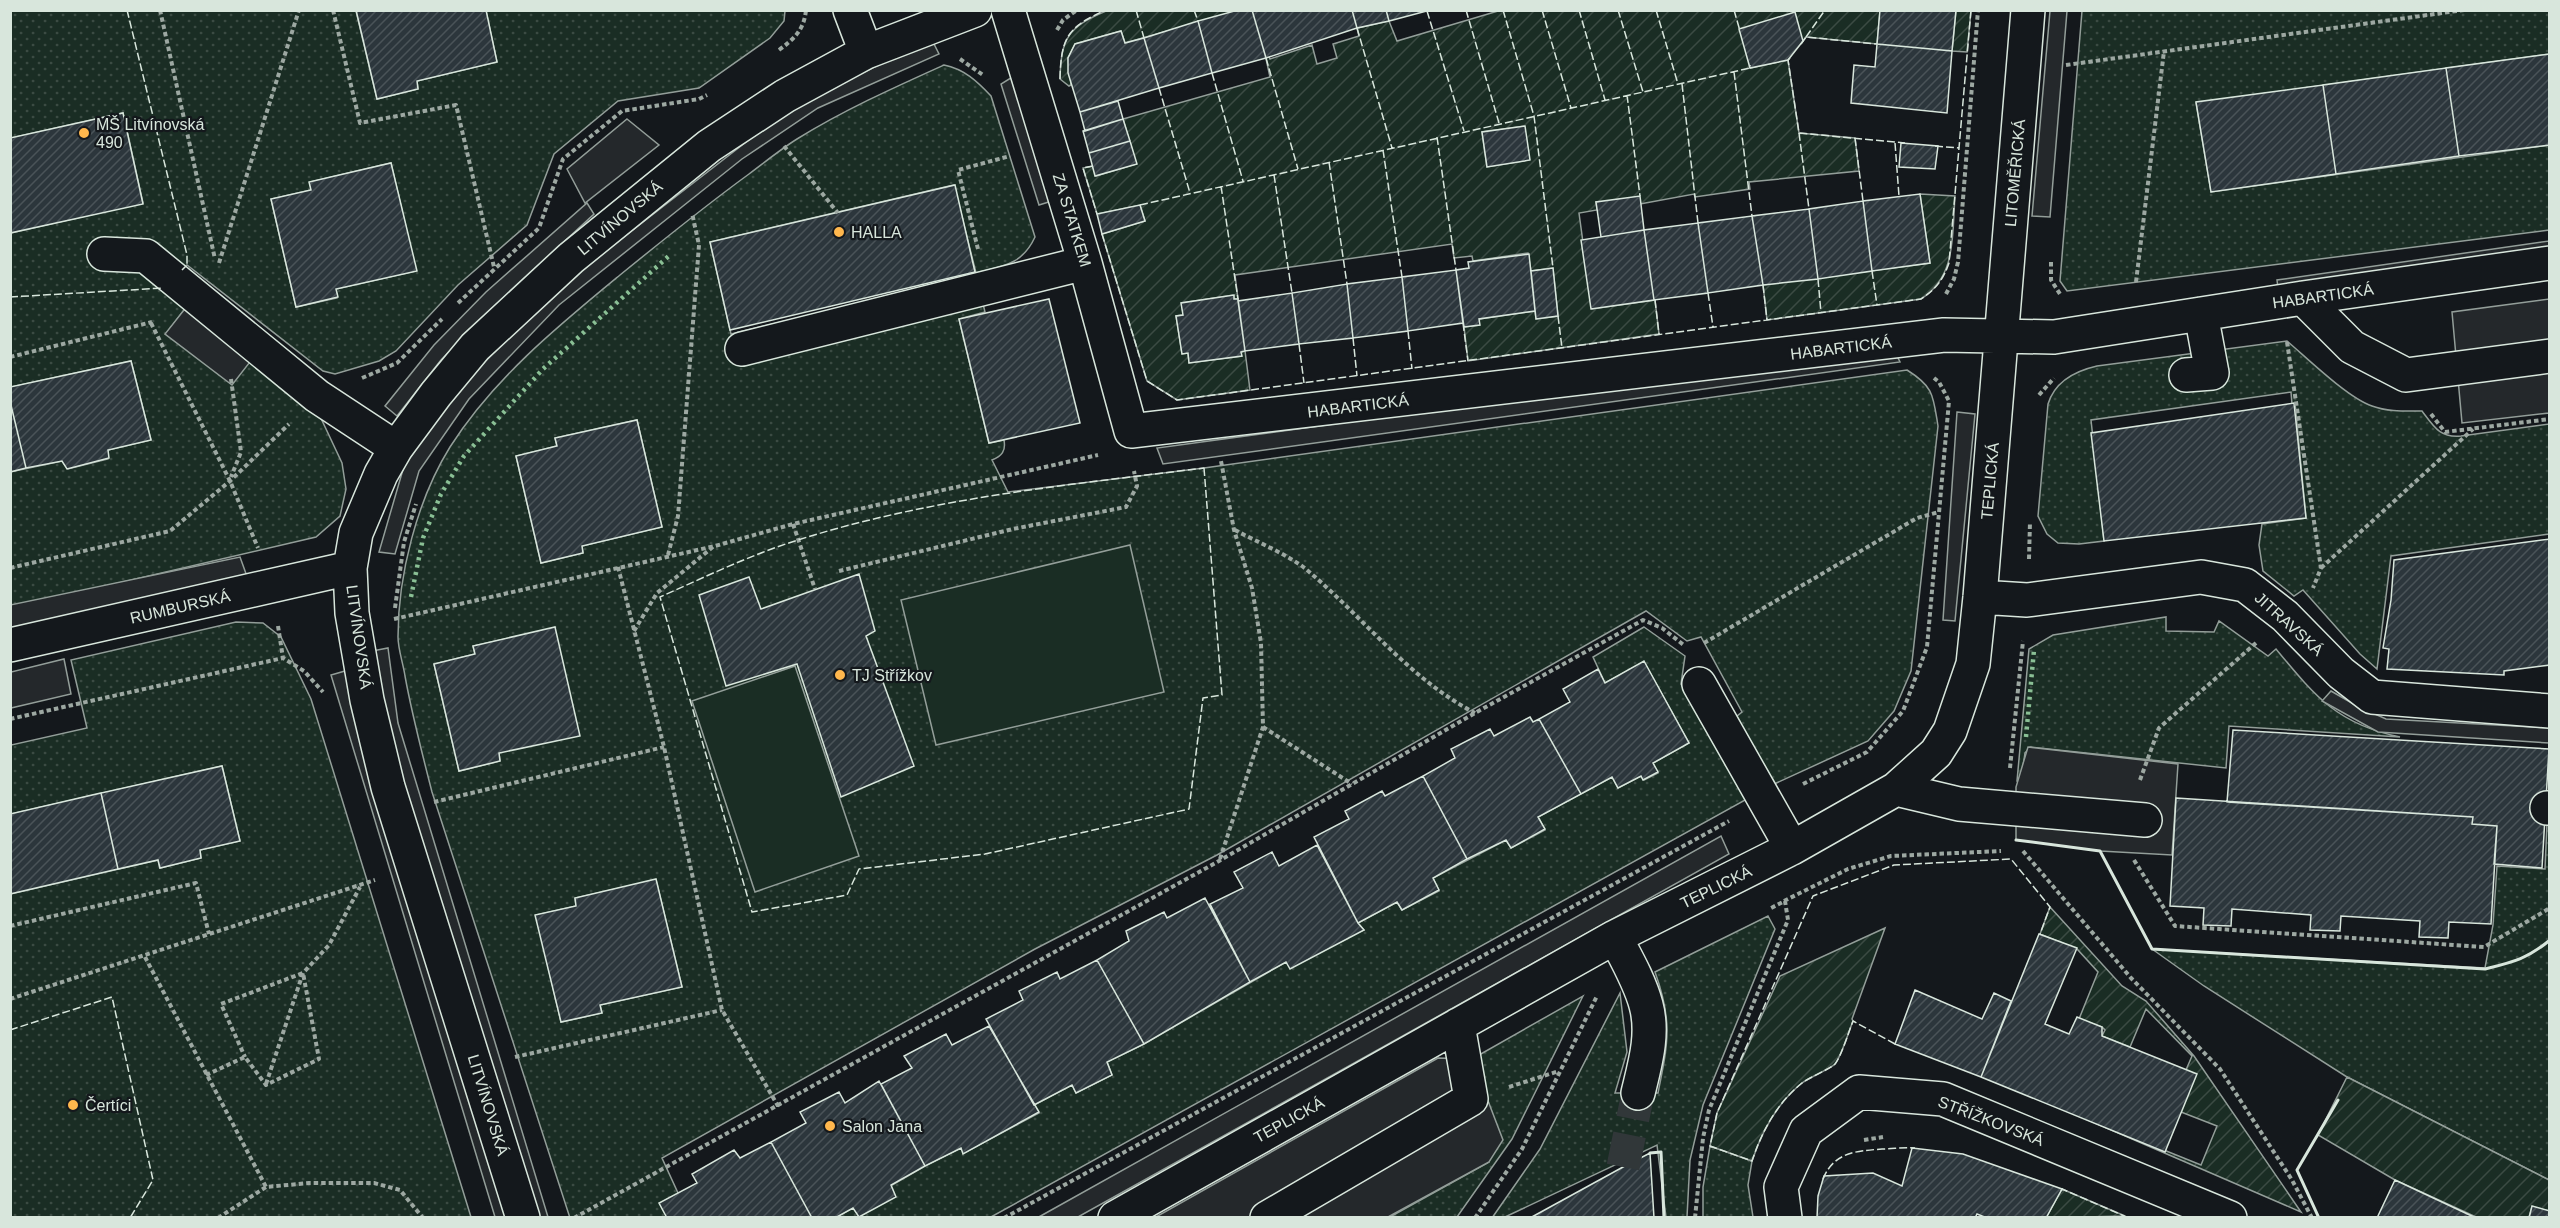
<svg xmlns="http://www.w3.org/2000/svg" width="2560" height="1228" font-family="Helvetica,sans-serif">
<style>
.grass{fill:url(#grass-dots);stroke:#939e99;stroke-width:1.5;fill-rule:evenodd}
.garden{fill:url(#garden-furrows);stroke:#939e99;stroke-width:1.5;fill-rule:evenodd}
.pitch{fill:#1a2d24;stroke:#939e99;stroke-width:1.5}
.parking{fill:#24282b;stroke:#939e99;stroke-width:1.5}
.building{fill:url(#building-hatch);stroke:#d8e6dc;stroke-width:1.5}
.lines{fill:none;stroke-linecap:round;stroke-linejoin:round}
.minor-tunnel{stroke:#313739;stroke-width:33;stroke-dasharray:33 16;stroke-linecap:butt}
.minor-casing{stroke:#d8e6dc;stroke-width:36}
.path{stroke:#9da8a2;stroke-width:4;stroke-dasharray:4.5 3;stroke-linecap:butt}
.minor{stroke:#14181c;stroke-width:33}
.hedge{stroke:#8ac095;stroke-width:4.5;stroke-dasharray:3 4.5;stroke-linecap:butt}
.fence{stroke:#d8e6dc;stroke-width:1.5;stroke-dasharray:8 3;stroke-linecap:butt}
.wall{stroke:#d8e6dc;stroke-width:3}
.poi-dot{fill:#ffb74d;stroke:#14181c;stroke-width:2}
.labels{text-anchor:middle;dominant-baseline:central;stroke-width:4.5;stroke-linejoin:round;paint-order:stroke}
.poi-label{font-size:16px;fill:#d8e6dc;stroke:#14181c;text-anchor:start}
.street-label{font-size:16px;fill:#d8e6dc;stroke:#14181c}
</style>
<defs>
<pattern id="grass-dots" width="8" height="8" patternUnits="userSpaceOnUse" patternTransform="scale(1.5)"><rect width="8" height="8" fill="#1a2d24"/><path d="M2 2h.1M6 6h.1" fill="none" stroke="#3b4b43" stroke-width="1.8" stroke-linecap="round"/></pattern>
<pattern id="garden-furrows" width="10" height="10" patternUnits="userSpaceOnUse" patternTransform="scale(1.5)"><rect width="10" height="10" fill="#1a2d24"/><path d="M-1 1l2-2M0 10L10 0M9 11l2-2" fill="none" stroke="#3b4b43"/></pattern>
<pattern id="building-hatch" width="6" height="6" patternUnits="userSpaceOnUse" patternTransform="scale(1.5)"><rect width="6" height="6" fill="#2c363c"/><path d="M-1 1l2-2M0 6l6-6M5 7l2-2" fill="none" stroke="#4a5358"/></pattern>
</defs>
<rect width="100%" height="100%" fill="#14181c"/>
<path class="grass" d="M11,11H356L377,99L418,89L417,81L497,62L486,11H785L784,21L770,38L699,88L618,101L554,154L527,225L458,285L396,351L379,361L335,374L323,371L187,265L173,279L187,306L166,334L254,356L318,412L342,463L346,489L340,516L316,537L11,608L10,472L62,461L68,469L108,459V450L151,440L131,361L11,387V233L143,203L123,113L11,138ZM391,163L416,271L336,289L337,298L296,307L271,199L311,190L310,182Z
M2082,11H2549V54L2196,103L2211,192L2549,145V230L2067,291L2060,281Z
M944,65C964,69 977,81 991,96L1035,237C1022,265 1003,266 976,273L954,185L710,242L731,334L976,275L985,312L959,319L989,443L1004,440C1006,451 1002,456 992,460L1008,492L1204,468L1907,370C1934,387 1933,395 1938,426L1911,671L1894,711L1868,741L1772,785L1732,720L1742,712L1701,637L1687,641L1646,611L1217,855L1035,949L662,1158L678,1193L667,1217L570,1218L432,792C422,753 412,715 405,676C403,663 398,649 398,637C398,575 417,500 450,447C494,378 558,326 620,275C663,240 705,206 749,174C765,162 781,149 797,139C844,110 893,88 944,65ZM637,420L662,527L582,546L583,553L541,563L516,456L557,446L555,438ZM555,628L499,753L500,761L459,771L434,664L475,654L473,646ZM656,880L682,987L600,1005L602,1013L561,1022L536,915L576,906L575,898Z
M2287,341C2307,358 2348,398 2372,406C2388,412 2405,411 2422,411C2434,427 2440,438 2461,436L2549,424V534L2391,556L2377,669L2360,654L2303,590L2294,596L2263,571L2259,545L2262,524L2306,518L2295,403L2292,404L2291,392L2091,420L2104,541L2079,544L2058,543L2047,534L2038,516L2048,404C2055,381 2075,371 2097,366Z
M2166,617V631L2214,632L2219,621L2268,656L2276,649C2315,696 2337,724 2400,737L2229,726L2226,768L2030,747L2025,753L2021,781H2017L2029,649L2053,635Z
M236,622L263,623L281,637L311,699L471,1217H11L10,894L158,860L160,868L201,858L200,850L240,841L222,766L11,814V745L87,728L71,660Z
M1644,627L1685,656L1681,684L1747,799L991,1217L835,1218L925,1166L961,1148L964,1153L1039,1113L1034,1105L1072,1085L1076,1093L1112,1075L1107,1062L1144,1044L1286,962L1364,930L1358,923L1397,902L1402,910L1439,891L1433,878L1506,840L1511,848L1545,830L1538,817L1612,777L1618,788L1641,776L1644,780L1658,773L1653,763L1689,743L1644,662L1605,683L1593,657Z
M2547,823L2549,824V1180L2347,1077L2204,986L2152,949L2485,968L2493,925L2497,866L2545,869Z
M1768,916L1775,929L1703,1105L1690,1160L1687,1217H1666L1657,1145L1505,1217L1492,1218L1540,1149L1620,993L1627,1052L1615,1093H1658C1668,1043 1673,1022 1655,972Z
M1583,996L1512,1139L1457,1217L1388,1218L1489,1162L1472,1059Z
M1710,1146L1752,1161L1748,1185L1753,1217H1703V1187Z"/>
<path class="garden" d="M1106,11H1238L1125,43L1121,31L1075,44L1068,58L1071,85L1069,86L1060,79C1061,38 1068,27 1106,11Z
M1498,11H1880L1877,44L1806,37L1803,41L1750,68L1788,60L1799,133L1855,138L1859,171L1749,182L1750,189L1695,197L1694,194L1640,204L1596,202L1597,210L1579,213L1592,309L1655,300L1659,334L1468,361L1464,327L1479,325V319L1535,311L1536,319L1558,316L1553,268L1531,271L1528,253L1473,261L1472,256L1454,258L1452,244L1235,275L1238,299H1234L1233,295L1182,303L1183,315L1176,316L1182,354L1188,353L1189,363L1241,356V352L1245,351L1250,390L1177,400L1147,381L1102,234L1145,221L1140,205L1097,214L1083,168L1093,166L1096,176L1136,164L1123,119L1270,77L1265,54H1268L1270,59L1312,45L1317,64L1337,58L1333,44L1359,36L1357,28L1389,21L1397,41ZM1524,126L1529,160L1487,167L1482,132Z
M1956,11H1971L1967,52L1952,51Z
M1920,194L1955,196C1952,235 1957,276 1921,299L1767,320L1763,285L1930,263Z
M2050,907L2122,986L2146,1001L2194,1056L2301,1212L2072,1113L2201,1165L2217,1126L2181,1112L2186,1070L2192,1056L2146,1009L2130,1047L2102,1036L2105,1030L2102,1027L2079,1019L2098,972L2077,949L2040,934Z
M1885,928L1852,1019L1853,1021C1849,1031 1841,1057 1835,1064C1830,1069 1810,1077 1802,1083C1777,1103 1762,1131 1752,1161L1710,1146L1717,1113L1780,976Z
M2347,1077L2549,1180V1211L2532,1207L2529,1217H2476L2395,1180L2318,1135Z
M2062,1189L2125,1216L2046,1218Z"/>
<path class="pitch" d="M1130,545L1164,692L936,745L901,600Z
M795,666L859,856L755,892L692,701Z"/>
<path class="parking" d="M2050,11H2067L2050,217L2032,216Z
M932,40L939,54L818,108L742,159L559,305L469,399L419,471L395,554L379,552L404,466L460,387L554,291L750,139L815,95Z
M1014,76L1052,201L1039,205L1001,84Z
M627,119L659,145L585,203L567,169Z
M587,203L594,214L486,314L441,360L397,416L385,406L434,345L486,292Z
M2549,241V257L2279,297L2277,280Z
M195,296L260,349L232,385L165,334Z
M2549,299V413L2462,423L2452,312Z
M1893,348L1900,362L1163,464L1157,448Z
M1957,412L1975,414L1955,621L1943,620Z
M240,557L249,582L11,636L10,605Z
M388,648L398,723L548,1217H535L387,734L372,651Z
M64,659L71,694L11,708V672Z
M345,671L508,1217H495L331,675Z
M2331,691L2357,706L2386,719L2549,728V743L2378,732L2322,701Z
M2028,747L2178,764L2172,855L2100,851L2016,840V787Z
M1721,836L1729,854L1078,1217L1037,1218Z
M1438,1058L1472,1059L1503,1140L1489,1162L1388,1217L1154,1218Z"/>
<path class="building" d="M356,10H486L497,62L417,81L418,89L377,99Z
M1238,10H1252L1266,58L1212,73L1198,21Z
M1252,10H1352L1357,28L1266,58Z
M1352,10H1386L1389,21L1357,28Z
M1386,10H1427V11L1389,21Z
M1880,10H1956L1952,51L1877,44Z
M1795,12L1803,41L1788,60L1750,68L1739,29Z
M1198,21L1212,73L1159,88L1144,38Z
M1121,31L1125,43L1144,38L1159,88L1080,112L1068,73V58L1075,44Z
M1877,44L1952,51L1947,113L1851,103L1854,65L1875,67Z
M2550,54V145L2459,156L2446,68Z
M2446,68L2459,156L2336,174L2323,85Z
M2323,85L2336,174L2211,192L2196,102Z
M1118,101L1123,119L1085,131L1080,112Z
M123,113L143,204L10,233V138Z
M1123,119L1130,141L1089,153L1083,131Z
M1525,126L1530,160L1487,167L1482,132Z
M1130,141L1137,164L1095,176L1089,153Z
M1901,143L1938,146L1935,169L1899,167Z
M391,163L417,271L336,289L338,297L296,307L271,199L311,190L309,182Z
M955,185L975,272L730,330L710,242Z
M1920,194L1930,263L1872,271L1863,201Z
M1640,196L1644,230L1601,237L1596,202Z
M1863,201L1872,271L1818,279L1809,209Z
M1140,205L1145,221L1102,234L1097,214Z
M1809,209L1818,279L1763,285L1752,216Z
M1752,216L1763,285L1708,293L1698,223Z
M1698,223L1708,293L1654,300L1644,230Z
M1644,230L1654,300L1591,309L1581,240Z
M1529,254L1535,311L1479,319L1480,325L1464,327L1456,270L1469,268L1468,262Z
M1553,268L1558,316L1536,319L1531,271Z
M1456,270L1463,323L1408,331L1402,277Z
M1402,277L1408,331L1353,338L1347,284Z
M1347,284L1353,338L1299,344L1292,293Z
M1292,293L1299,344L1245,351L1238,301Z
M1234,295V299H1238L1245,351L1241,352L1242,356L1189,363L1188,353L1182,354L1176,316L1183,315L1181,303Z
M1049,299L1080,423L989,443L959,319Z
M131,361L151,440L108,450L109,458L67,469L62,461L26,468L10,401V387Z
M10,401L26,468L10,472Z
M2294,403L2306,518L2104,541L2091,433Z
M637,420L662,527L582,546L583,553L541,563L516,456L557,446L555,438Z
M2550,539V665L2504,671V675L2387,669L2389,649L2383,648L2391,600L2394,560Z
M859,574L875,631L866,636L914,766L841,797L797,664L726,686L699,595L749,577L761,609Z
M555,627L580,736L499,753L500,761L459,771L434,664L475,654L473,646Z
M1644,661L1689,743L1653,763L1658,772L1643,780L1641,776L1618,788L1612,777L1581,794L1539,719L1570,702L1563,689L1598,669L1605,683Z
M1530,717L1533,722L1539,719L1581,794L1538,817L1545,829L1511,848L1506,840L1467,859L1423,776L1455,758L1451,749L1490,729L1494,736Z
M2233,730L2549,749L2542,868L2494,864L2497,826L2472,824L2473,817L2227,802Z
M222,766L240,841L200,850L201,858L160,868L158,860L118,869L101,793Z
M1423,776L1467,859L1433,878L1439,890L1402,910L1397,902L1358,923L1314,837L1349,819L1345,811L1382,791L1385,796Z
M101,793L118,869L10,894V814Z
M2176,798L2473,817L2472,824L2497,826L2491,924L2449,922L2448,938L2419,937L2420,921L2341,916L2340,931L2310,930L2311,915L2232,909L2231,926L2203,925L2204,908L2170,906Z
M1317,845L1358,923L1364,930L1290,969L1286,962L1250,982L1210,904L1243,888L1234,872L1272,852L1279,866Z
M656,879L682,987L600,1005L602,1013L561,1022L535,915L576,906L575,898Z
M1205,898L1250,982L1144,1044L1097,960L1129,941L1126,931L1164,912L1167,918Z
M2039,934L2077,948L2045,1024L2069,1034L2077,1017L2102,1027V1036L2197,1074L2165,1152L1981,1077Z
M1097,960L1144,1044L1107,1062L1112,1075L1076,1093L1072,1085L1034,1105L986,1019L1023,1000L1019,991L1057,972L1060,979Z
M1915,990L1982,1019L1994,993L2011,1001L1981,1077L1895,1044Z
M989,1026L1039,1112L963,1154L961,1148L925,1166L881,1084L912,1068L904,1056L946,1034L952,1045Z
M879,1081L925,1166L891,1185L896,1197L859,1217L853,1208L835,1218H812L771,1142L806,1123L800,1112L839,1092L845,1103Z
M771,1142L812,1218H667L659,1203L697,1183L692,1174L734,1150L740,1158Z
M1912,1148L1963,1154L2062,1189L2046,1218H1987L1977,1214L1975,1218H1817L1818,1196L1824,1176L1873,1173L1902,1186Z
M1650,1153L1654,1218H1530L1623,1167Z
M2395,1180L2476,1218H2377Z
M2532,1206L2550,1211V1218H2529Z"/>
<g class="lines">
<path class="minor-tunnel" d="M1623,1167L1638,1093"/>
<g class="minor-casing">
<path id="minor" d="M850,10L866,52
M1008,10L1085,263L1131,431L1944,335L2054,337L2303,298L2550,263
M104,254L146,256L317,396L396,448
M2303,298L2352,347L2406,375L2550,356
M742,349L1085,263
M2186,375L2212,373L2201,314
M1980,597L2027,600L2201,577L2245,585L2285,616L2341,673L2372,697L2550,711
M10,645L350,568
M1699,684L1792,848
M1896,789L1959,804L2145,820
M2547,808H2550
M1615,937C1626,958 1640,982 1646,1005C1654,1034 1645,1064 1638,1093
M523,1218L388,787L367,700L352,613L350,568L356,533L381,474L396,448L436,394L475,347L571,258L709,146L785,96L866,52L975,10
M1115,1218L1615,937L1792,848L1896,789L1936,753L1950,731L1973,664L1980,597L2028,10
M1267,1218L1471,1099L1458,1025
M1785,1218L1781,1187L1806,1131L1859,1092L1943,1099L2230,1218"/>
</g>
<path class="path" d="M160,10L215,259
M333,10L360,123L456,105L494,267
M1057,30L1063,20L1077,10
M779,50C794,39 804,30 806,10
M960,59L983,75
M2066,65L2464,10
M784,146L838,213
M978,249L958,170L1010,156
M2051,262V280L2060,294
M219,263L299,10
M2136,282L2164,51
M1946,294L1954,279L1958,262L1978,10
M458,303L539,228L563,159L622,111L699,99L707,95
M151,323L230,481L258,548
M2287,342L2321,568L2313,588
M10,357L152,322
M362,378L397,363L442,319
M231,379L241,452L231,477
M2039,395L2054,378
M2431,414L2445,432L2550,419
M793,524L815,589
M1235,530C1257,542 1289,555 1307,570C1364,618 1408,678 1475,713
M668,555L678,516L699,245L692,213
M2029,559L2030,522
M618,567L664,747L722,1010L778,1106
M10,568L170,531L230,481L289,424
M2321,568L2473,429
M839,571L1013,529L1126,507L1137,486L1134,471
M395,608L404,542L416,504
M394,619L715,546L793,524L1098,455
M278,626L283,658L304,671L323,692
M634,631L657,593L714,546
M1704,643L1917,518L1939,512
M10,719L283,658
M1263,727L1352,784
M2010,768L2023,641
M2140,780L2159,728L2256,643
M1803,784L1867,752L1903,711L1927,647L1949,401L1939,382L1934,378
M434,802L664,747
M2023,851L2131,978L2220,1069L2292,1180L2312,1218
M1220,859L1263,727L1261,643L1252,588L1234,530L1221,461
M2134,860L2175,926L2484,947L2550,908
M1784,901L1848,869L1891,856L2001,851
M10,926L196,883L209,934
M145,957L266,1187
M10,999L375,880
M515,1057L722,1010
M206,1075L245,1057L266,1085L319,1059L303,973L221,1004L245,1057
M266,1084L303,973L329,945L360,887
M1509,1087L1559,1071
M1864,1140L1883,1137
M218,1218L266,1187L309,1183H374L400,1190L423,1218
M574,1218L1219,861L1475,713L1643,620L1662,628L1685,646
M1004,1218L1729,821
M1475,1218L1522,1149L1597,996
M1695,1218L1703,1138L1709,1110L1788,920L1785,901L1769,909"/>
<use href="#minor" class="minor"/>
<path class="hedge" d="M411,597L423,538L441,494L464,456L543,369L671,254
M2026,737L2034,650"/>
<path class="fence" d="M127,10L187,255V265L182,270
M1136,10L1144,38
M1194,10L1198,21
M1466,10L1499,123
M1503,10L1534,116L1553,268
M1542,10L1571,108
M1579,10L1605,100
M1618,10L1643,92
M1656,10L1678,84
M1734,10L1740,31
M1427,11L1464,131
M1357,28L1392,148
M1806,37L1825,10
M1801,44L1806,37L1877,44
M1266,58L1298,169
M1790,58L1788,60L1799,133L1905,143
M1734,72L1752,216
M1212,73L1243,181
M1060,79C1061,38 1067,27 1106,10
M1682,84L1698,223
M1159,88L1190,193
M1627,95L1640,196
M1799,133L1809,209
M1437,137L1456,270
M1855,138L1863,201
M1895,143L1899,196
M1935,146L1959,148
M1383,150L1402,277
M1329,162L1347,284
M1093,166L1083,168L1097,214
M1274,175L1292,293
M1221,186L1238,299
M1140,205L1750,68V65
M1102,234L1147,381L1177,400L1921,299C1936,289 1943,280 1949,263L1971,10
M1872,271L1877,305
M1818,279L1821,313
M1763,285L1767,320
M1708,293L1713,327
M10,297L163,288
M1655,300L1659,334
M1558,316L1562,348
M1463,323L1468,361
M1408,331L1412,369
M1353,338L1357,376
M1299,344L1304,383
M1204,468L1222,695L1203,698L1189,809L985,854L859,869L847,895L752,912L660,597C705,577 750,555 798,540C930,498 1067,485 1204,468Z
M10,1030L112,997L153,1180L130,1218
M1895,1044L1853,1021C1849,1031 1841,1057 1835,1064C1830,1069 1810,1077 1802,1083C1777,1103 1762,1131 1752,1161L1710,1146L1717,1113L1813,896L1894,865L2011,859L2050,907L2040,934
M1823,1179C1834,1152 1856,1151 1882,1149C1893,1149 1904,1147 1915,1148
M2061,1191L2062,1189L2129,1218"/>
<path class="wall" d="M2016,840L2100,851L2152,949L2485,969C2513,962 2527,959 2550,940
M1650,1153L1661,1152L1664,1218
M2319,1218L2297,1170L2338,1100"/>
</g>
<g class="poi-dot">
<circle cx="84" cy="133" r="6"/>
<circle cx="839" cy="232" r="6"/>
<circle cx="840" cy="675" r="6"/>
<circle cx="73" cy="1105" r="6"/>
<circle cx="830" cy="1126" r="6"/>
</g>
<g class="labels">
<g class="poi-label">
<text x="96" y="124">MŠ Litvínovská<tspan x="96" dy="18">490</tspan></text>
<text x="851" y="232">HALLA</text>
<text x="852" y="675">TJ Střížkov</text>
<text x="85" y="1105">Čertíci</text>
<text x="842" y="1126">Salon Jana</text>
</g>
<g class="street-label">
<text transform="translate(2015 173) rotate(-85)">LITOMĚŘICKÁ</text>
<text transform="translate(620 218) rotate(-40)">LITVÍNOVSKÁ</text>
<text transform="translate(1072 220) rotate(73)">ZA STATKEM</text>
<text transform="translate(2323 296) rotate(-8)">HABARTICKÁ</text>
<text transform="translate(1841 348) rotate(-7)">HABARTICKÁ</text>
<text transform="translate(1358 406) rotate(-7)">HABARTICKÁ</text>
<text transform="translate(1990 481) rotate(-85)">TEPLICKÁ</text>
<text transform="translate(180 607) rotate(-13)">RUMBURSKÁ</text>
<text transform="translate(2289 624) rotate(42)">JITRAVSKÁ</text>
<text transform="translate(359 637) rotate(82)">LITVÍNOVSKÁ</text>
<text transform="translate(1716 887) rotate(-26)">TEPLICKÁ</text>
<text transform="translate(488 1105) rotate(73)">LITVÍNOVSKÁ</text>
<text transform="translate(1289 1120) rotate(-29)">TEPLICKÁ</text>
<text transform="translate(1991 1121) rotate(21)">STŘÍŽKOVSKÁ</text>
</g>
</g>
<rect width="2560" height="1228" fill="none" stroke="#d8e6dc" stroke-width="24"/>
</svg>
